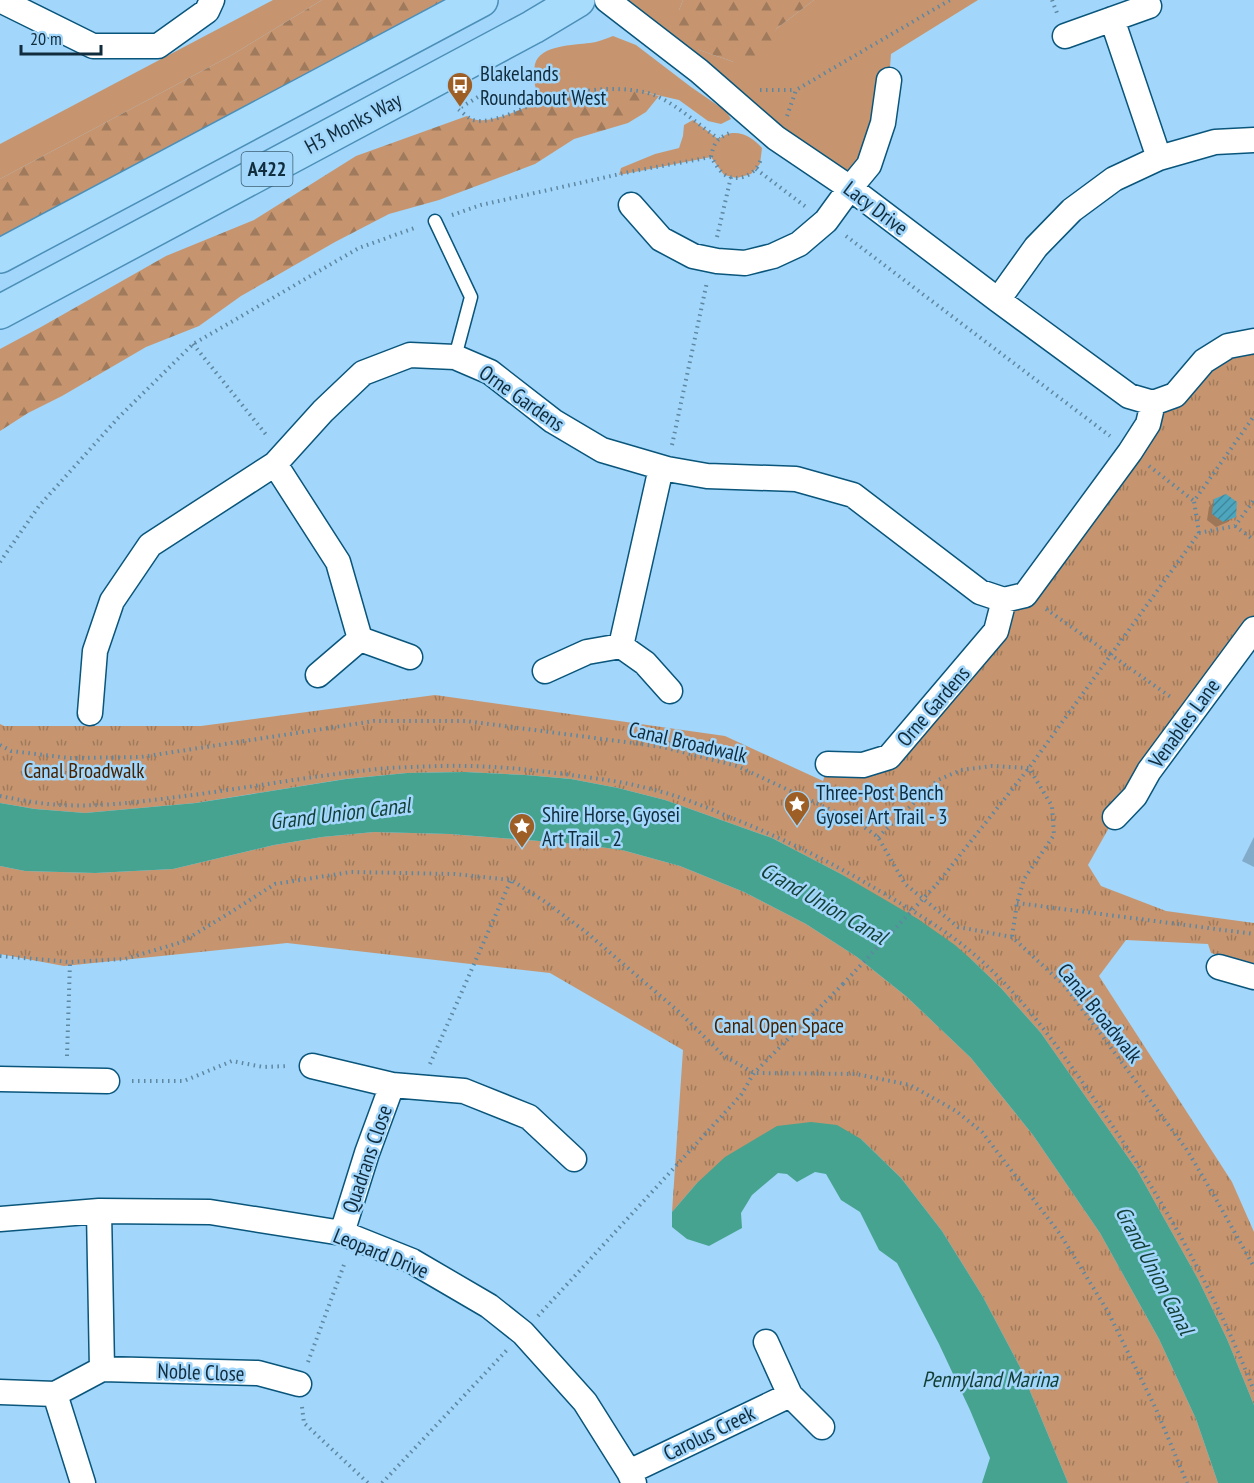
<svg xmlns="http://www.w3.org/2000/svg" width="1254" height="1483" font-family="'PT Sans Narrow',sans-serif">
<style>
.grass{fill:#c6956f}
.forest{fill:url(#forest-firs)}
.park{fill:url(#park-tufts)}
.water{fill:#46a390}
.shadow{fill:#0003}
.building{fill:url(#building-hatch)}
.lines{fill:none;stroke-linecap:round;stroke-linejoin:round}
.lane-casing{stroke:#09557b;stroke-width:15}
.street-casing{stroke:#09557b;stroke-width:27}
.primary-casing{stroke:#4c8fb8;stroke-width:36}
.path{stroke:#5e87a2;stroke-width:4;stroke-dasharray:1.5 4.5;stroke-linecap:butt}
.lane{stroke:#fff;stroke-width:12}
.street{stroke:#fff;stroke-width:24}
.primary{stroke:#a7dcfd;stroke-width:33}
.path-bridge{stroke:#5e87a2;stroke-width:4;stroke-dasharray:1.5 4.5;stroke-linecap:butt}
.labels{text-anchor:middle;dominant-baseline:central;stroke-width:5;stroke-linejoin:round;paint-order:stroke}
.shield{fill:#a2d6fa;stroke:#3c5f76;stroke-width:1.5}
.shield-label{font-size:20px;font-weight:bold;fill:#102c3d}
.poi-label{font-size:21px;fill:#102c3d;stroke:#a2d6fa;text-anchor:start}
.street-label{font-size:21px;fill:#102c3d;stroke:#a2d6fa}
.park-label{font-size:21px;fill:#482200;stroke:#a2d6fa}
.water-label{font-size:22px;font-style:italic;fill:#143f36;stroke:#a2d6fa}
</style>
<defs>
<pattern id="forest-firs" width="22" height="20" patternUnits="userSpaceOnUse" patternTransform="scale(1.5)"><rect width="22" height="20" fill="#c6956f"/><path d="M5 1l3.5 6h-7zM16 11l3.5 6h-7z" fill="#9f7a5c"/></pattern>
<pattern id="park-tufts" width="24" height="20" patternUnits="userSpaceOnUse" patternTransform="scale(1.5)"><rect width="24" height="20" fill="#c6956f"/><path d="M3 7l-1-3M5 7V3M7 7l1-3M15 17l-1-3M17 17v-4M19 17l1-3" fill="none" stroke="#9f7a5c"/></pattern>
<pattern id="building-hatch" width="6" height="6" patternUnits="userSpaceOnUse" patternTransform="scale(1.5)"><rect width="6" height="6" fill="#4da6be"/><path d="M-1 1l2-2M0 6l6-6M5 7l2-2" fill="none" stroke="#3f879c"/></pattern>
</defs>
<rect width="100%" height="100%" fill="#a2d6fa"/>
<path class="grass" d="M273,0H322L230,56L0,179V144Z
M610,0H683L679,10L699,50L734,62H763L776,29L814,0H978L891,54L889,80L850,188Z
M613,36L636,45L691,87L726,111L731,119L721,124L708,121L679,100L644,92L581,91L539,102C536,91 532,76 535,64C540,45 574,45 590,43C598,42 605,39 613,36Z
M693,120L718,139C722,137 728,133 732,133C745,132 755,140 762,148L760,164L751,174L737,178L724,175L711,157L619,175L621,168L655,154L679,148L683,136L684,125Z"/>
<path class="forest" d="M322,0H481L0,256V179L230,56Z
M683,0H814L776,29L773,55L763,62H734L699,50L679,26V10Z
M619,88L644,92L659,96L646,112L628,123L574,139L535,164L439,200L389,214L335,242L241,296L199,326L146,347L62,396L28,413L0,431V349L41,327L166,256L254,220L356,156L467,116C484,129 522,108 539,102C552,98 567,94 581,91C593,89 606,89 619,88Z"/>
<path class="park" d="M1254,341V629L1115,817L1088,865L1101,886L1166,911L1254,923V964L1241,962L1211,953L1208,944L1126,940L1099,976L1232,1182L1254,1232V1405L1227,1339L1198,1279L1137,1170L1041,1033L1001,988L972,960L841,874L772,838L665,800L618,788L571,779L525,775L465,772L407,773L345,779L196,803L85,813L35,809L0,803V724L4,726H201L435,695L725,736L823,781L828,764L889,757L1025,595L1175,395Z
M374,832L450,834L577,844L622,850L680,866L744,892L806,924L857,957L907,997L971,1058L1033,1135L1100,1233L1159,1339L1196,1419L1218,1483H1068L1020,1367L983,1297L942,1231L901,1178L861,1139L697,1183L672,1212L683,1050L550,973L287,943L64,966L0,954V866L25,871L95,873L173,869L274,845L322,837Z"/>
<path class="water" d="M465,772L525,775L571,779L618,788L665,800L772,838L841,874L918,919L955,945L972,960L1001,988L1041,1033L1137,1170L1198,1279L1227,1339L1254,1405V1483H1218L1196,1419L1159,1339L1100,1233L1033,1135L971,1058L907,997L857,957L806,924L744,892L680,866L622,850L577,844L450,834L374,832L322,837L274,845L173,869L95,873L25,871L0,866V803L35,809L85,813L196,803L346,779L407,773Z
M811,1122L837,1125L861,1139L901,1178L942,1231L983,1297L1020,1367L1068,1483H982L990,1458L970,1410L939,1344L897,1263L879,1250L860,1212L841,1200L826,1174L815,1172L797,1182L787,1174L778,1173L752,1195L741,1213L742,1228L709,1246L687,1239L672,1227V1212L697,1183L725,1157L777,1126Z"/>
<path class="shadow" d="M1215,501L1234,516L1228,522L1216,527L1207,520L1209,507Z
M1254,837V867L1242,861Z"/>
<path class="building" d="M1226,494L1237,502L1236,517L1223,522L1212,514L1214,499Z"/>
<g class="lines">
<g class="lane-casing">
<path id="lane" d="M435,221L471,297L455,357"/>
</g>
<g class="street-casing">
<path id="street" d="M0,0L93,46H158L207,11L212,0
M607,0L699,71L776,138L850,188L998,300L1129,396L1153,403
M1112,19L1159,158
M1065,36L1149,6
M631,205L661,239L693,256L717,261L745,263L773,256L799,244L826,221L850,188L869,165L883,123L889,80
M998,300L1036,247L1072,210L1114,179L1159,158L1215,142L1254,140
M1153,403L1175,395L1204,361L1228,346L1254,341
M275,464L338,562L360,639
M621,646L661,468
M545,671L587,652L621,646L645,663L670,691
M318,675L360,639L410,657
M90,713L95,651L112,601L150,545L275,464L323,411L363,373L410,355L455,357L490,372L553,421L602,450L667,469L707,476L796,479L853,495L980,592L1004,600L1025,595L1130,452L1148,424L1153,403
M828,764L863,765L889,757L996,631L1004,600
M1115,817L1135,796L1149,771L1254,629
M1219,967L1254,977
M312,1066L392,1085L367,1153L342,1233
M0,1079L107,1081
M392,1085L464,1091L529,1117L574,1159
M0,1219L99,1211L210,1212L342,1233L412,1261L489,1306L523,1333L585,1402L629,1472L634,1483
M102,1369L258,1373L299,1384
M0,1392L55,1394L83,1483
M55,1394L102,1369L99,1211
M790,1395L822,1427
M629,1472L790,1395L766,1342"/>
</g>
<g class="primary-casing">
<path id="primary" d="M0,256L481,0
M0,312L533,27L578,0"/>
</g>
<path class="path" d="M1052,0L1057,13
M760,90H796
M483,94L458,109C462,112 468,118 473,120C492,125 522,108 539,102C573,91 610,85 644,92C669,97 697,124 719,139
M787,116L796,90L950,0
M711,157C714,142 717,138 732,132
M756,169L806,207
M452,215L481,205L629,172L711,157C715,163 720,173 727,176C741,182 758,173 761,158
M846,236L1110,436
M717,237L731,177
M193,344L268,437
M672,445L707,282
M1149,466L1194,501
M1235,526L1254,540
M1199,533L1194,501L1254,416
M0,562L39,506L118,418L193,344L359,248L417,227
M1046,609L1172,698
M0,745L11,751L69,758L141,757L374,721H466L663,747L737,766L857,822L878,837L905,884L958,927L1012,937L1065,986L1187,1150L1216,1199L1254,1267
M0,796C20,800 41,804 61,805C100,807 139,802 177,797C241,789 305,777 369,770C392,767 416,767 439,766C486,765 531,769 578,776C601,779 624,782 646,788C674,794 701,805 727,816C775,835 821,857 866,883C903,905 944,928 976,956C1021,995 1056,1044 1090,1093C1155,1186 1212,1284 1254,1391
M878,837L938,780L961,770L992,766L1029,768L1052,806L1054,835L1024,879L1017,903L1012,937
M937,884L1029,768L1199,533L1235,526L1254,500
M1017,903L1254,934
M0,956L70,962L125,959L182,942L231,912L275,884L351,872L455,874L511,880L547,903L586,932L678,1011L724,1056L754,1073L856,1074L910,1085L956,1111L982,1132L1060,1234L1107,1310L1156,1409L1187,1483
M67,1056L70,962
M430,1064L511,880
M132,1081H184L232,1061L263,1067L288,1066
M538,1316L741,1095L754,1073L843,984
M308,1362L345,1262
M302,1407L304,1423L368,1483
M382,1483L507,1350"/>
<use href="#lane" class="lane"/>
<use href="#street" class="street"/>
<use href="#primary" class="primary"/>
<path class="path-bridge" d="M843,984L937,884"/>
</g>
<defs>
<g id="bus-pin" transform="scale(1.35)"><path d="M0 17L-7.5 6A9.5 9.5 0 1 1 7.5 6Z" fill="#9e5f27" stroke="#a2d6fa"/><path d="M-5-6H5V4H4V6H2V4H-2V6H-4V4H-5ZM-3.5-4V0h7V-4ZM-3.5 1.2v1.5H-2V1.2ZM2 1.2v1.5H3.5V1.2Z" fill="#fff"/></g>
<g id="sight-pin" transform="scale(1.35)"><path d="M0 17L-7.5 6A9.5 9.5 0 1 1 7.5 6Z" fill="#9e5f27" stroke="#a2d6fa"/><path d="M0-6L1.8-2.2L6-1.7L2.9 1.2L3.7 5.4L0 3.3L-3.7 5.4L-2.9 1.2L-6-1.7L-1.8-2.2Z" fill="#fff"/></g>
</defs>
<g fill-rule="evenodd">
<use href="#bus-pin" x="460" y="85"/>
<use href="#sight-pin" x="797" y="804"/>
<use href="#sight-pin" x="522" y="826"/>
</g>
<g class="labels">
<rect class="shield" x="241.5" y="152" width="51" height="34" rx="4.5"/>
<g class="shield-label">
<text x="267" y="169">A422</text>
</g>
<g class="poi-label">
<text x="480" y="73">Blakelands<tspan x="480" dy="24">Roundabout West</tspan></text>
<text x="816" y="792">Three-Post Bench<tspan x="816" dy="24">Gyosei Art Trail - 3</tspan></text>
<text x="542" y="814">Shire Horse, Gyosei<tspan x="542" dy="24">Art Trail - 2</tspan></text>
</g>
<g class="street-label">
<text transform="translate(353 123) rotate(-28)">H3 Monks Way</text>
<text transform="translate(876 208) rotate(37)">Lacy Drive</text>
<text transform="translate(522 398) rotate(35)">Orne Gardens</text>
<text transform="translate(933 706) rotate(-49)">Orne Gardens</text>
<text transform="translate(1184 723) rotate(-54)">Venables Lane</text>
<text transform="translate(688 742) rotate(13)">Canal Broadwalk</text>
<text transform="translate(1100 1013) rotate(51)">Canal Broadwalk</text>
<text transform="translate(367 1159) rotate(-71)">Quadrans Close</text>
<text transform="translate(381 1253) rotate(22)">Leopard Drive</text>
<text transform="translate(201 1372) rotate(2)">Noble Close</text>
<text transform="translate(709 1433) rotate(-26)">Carolus Creek</text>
</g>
<g class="park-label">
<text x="84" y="770">Canal Broadwalk</text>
<text x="779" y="1025">Canal Open Space</text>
</g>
<g class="water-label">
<text transform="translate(340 813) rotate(-7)">Grand Union Canal</text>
<text transform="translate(824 903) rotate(30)">Grand Union Canal</text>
<text transform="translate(1155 1270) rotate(62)">Grand Union Canal</text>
<text x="990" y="1379">Pennyland Marina</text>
</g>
</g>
<path d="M21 45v9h80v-9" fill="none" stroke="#102c3d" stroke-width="3"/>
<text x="30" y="45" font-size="18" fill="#102c3d" stroke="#a2d6fa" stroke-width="4.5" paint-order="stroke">20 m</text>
</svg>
